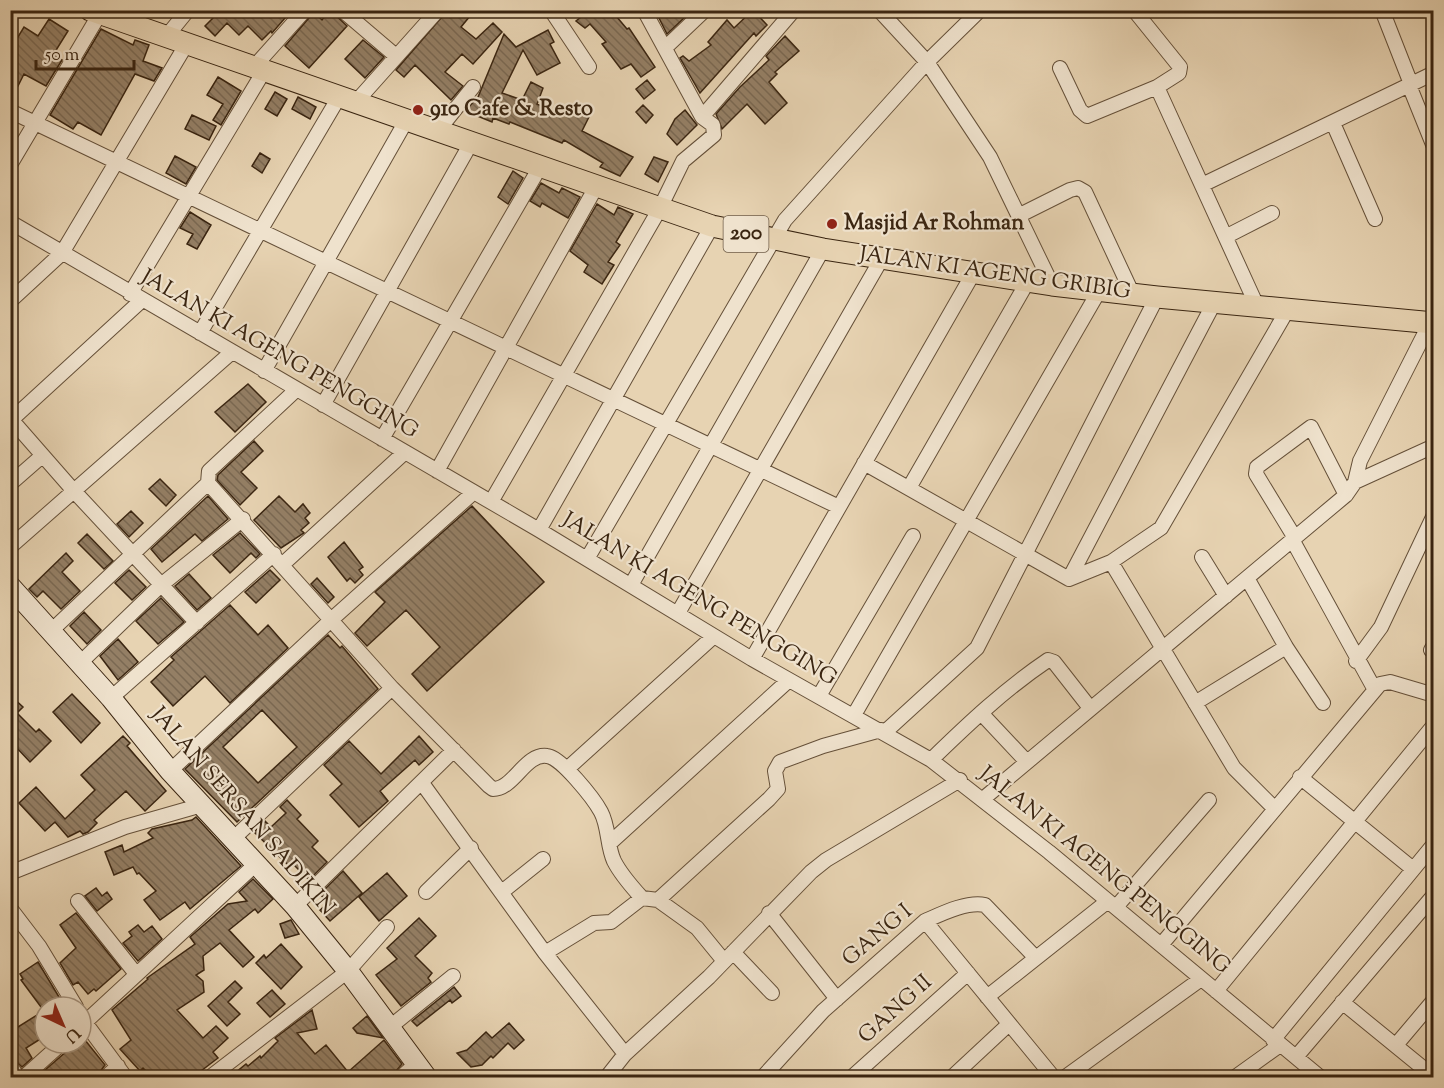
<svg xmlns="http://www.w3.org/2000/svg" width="1444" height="1088" font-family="'Sorts Mill Goudy',serif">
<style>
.building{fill:url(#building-back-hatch);stroke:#3a2511;stroke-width:1.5;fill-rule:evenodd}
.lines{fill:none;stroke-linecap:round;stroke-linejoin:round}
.street-casing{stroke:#655039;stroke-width:16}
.secondary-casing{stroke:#3a2511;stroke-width:22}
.primary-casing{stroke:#3a2511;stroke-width:23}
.street{stroke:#efe2cd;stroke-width:14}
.secondary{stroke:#efe2cd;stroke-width:20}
.primary{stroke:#e7d3b2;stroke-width:21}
.poi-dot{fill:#8f2418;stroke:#efe2cd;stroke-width:2}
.labels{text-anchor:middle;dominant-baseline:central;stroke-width:4.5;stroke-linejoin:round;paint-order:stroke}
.shield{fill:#efe2cd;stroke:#705e49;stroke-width:1.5}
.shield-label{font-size:21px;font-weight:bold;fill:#3a2511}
.poi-label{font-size:22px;font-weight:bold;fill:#3a2511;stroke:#efe2cd;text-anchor:start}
.street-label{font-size:22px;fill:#3a2511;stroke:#efe2cd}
</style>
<defs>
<pattern id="building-back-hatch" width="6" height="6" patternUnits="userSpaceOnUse" patternTransform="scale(1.5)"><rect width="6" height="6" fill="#947f65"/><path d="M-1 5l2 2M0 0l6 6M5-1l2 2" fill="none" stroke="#7a6852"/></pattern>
</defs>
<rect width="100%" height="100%" fill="#e7d3b2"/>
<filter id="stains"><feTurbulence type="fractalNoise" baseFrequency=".00333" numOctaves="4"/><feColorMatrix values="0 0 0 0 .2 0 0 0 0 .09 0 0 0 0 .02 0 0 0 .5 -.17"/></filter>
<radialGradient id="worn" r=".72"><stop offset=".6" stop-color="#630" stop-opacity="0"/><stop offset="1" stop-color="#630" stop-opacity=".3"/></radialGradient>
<path class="building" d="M206,10H292L272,33L271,31L262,40L248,26L239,35L227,23L215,36L205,26L213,18Z
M330,10L347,26L309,68L285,46L314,12L322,20Z
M475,10L461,27L476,39L493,23L502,32L473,64L462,54L445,72L463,86L451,100L415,65L404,77L396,70L447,11Z
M590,10H611L627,29L629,28L655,67L641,77L631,64L621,69L602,44L606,42L590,24L585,28L576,21Z
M655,10H679L685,17L667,34Z
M753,10L767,25L756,36L754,33L700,93L680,58L683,56L689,61L711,45L708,42L727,20L734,28Z
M49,19L68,31L53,55L62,60L46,86L24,74L10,102V50L24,27L38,36Z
M101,29L133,45L135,40L149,45L143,61L162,68L154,81L135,74L101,135L78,122L73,129L50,115Z
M548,30L554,42L550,44L560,63L537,75L523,50L502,93L522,100L531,82L543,88L537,104L559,114L561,111L572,116L575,111L589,117L582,131L633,157L620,176L600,167L603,163L564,140L562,143L510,122L509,124L493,118L492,122L465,111L478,97L504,34L516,47Z
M785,36L799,51L775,72L777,74L769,82L787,103L765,124L747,104L722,129L716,114L740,87L769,60L766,56Z
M363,40L384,57L365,78L345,59Z
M218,77L241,91L221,125L213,120L223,104L207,95Z
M647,80L655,90L644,99L636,89Z
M275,92L287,99L277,116L265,109Z
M298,97L316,107L310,119L292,109Z
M643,105L653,115L646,123L636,112Z
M685,110L697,125L677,145L667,134L675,119Z
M192,115L216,126L209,140L185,129Z
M260,153L270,159L262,173L252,166Z
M175,156L196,167L186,184L166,173Z
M654,157L668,162L658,182L645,174Z
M513,171L523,178L508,204L498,197Z
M541,183L559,193L562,188L580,197L568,218L542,203L540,207L530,201Z
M597,204L614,215L618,207L633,214L616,242L620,245L608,262L614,265L602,284L584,272L588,265L570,251Z
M190,212L211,225L197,249L187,244L193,234L180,228Z
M248,384L266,402L235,432L215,412Z
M254,441L263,451L241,472L257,488L240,505L217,480L218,475Z
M160,479L176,495L166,506L149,489Z
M208,496L228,519L202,541L195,534L162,562L151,549Z
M279,496L295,512L303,504L310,513L305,518L309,523L301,530L304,533L281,548L254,520Z
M472,506L544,582L427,691L412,674L440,647L406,610L367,646L355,633L385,602L375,592Z
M131,511L143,523L129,537L117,524Z
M240,533L260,554L256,558L251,553L230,573L213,555Z
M87,534L113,561L104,569L78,543Z
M344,542L363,567L359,570L363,575L355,583L350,578L347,581L328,557Z
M66,553L73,561L62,572L80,591L61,609L43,591L37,597L29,589Z
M129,570L146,587L132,600L115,583Z
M270,570L280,580L256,603L245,592Z
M189,574L211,598L197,610L175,586Z
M317,578L334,597L328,603L311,584Z
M161,598L184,622L158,644L136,621Z
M230,605L258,635L268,625L288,648L230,703L205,676L173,706L151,682L174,660L171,657Z
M84,612L101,630L87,644L70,626Z
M328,635L340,648L342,646L378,689L237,822L185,769ZM262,710L297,747L258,783L223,747Z
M118,639L138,662L118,680L100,656Z
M72,694L100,723L81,743L53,712Z
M10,695L23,707L17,713L36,732L39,729L51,741L30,762L16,747L10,753Z
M123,736L130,743L127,746L166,791L145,811L126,791L94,820L97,823L88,832L83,834L80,831L68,837L55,822L45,831L19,803L36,787L65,819L95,790L81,775Z
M419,736L433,752L419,765L415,760L380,791L388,801L359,827L330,795L342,784L324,765L349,741L381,774Z
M287,800L301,815L297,819L318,841L312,847L327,862L309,880L293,864L290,867L254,832L265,821L271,827L286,813L280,807Z
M196,817L241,866L190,909L185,902L160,920L144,900L156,891L139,873L137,874L133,867L114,875L105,852L122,845L124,852L153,838L148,833L152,829L192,820Z
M343,871L362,893L330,921L320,910L328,903L320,894Z
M387,873L407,896L379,921L359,897Z
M253,879L273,899L258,913L255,909L229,930L254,957L243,967L220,943L203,956L204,970L196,975L203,981L204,992L177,1010L203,1038L216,1026L228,1038L213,1052L218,1058L193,1077H152L143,1068L140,1071L120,1049L131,1040L112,1010L148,979L147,978L195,944L190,937L228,904L247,901L239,892Z
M96,888L102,896L107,892L112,899L97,911L85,896Z
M76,913L121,969L96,991L94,989L88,994L78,982L73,985L60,963L76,948L60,925Z
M419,918L436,936L415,956L432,973L428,978L431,982L401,1006L376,975L397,959L387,948Z
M291,920L299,934L285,938L280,924Z
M138,925L144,932L152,926L162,939L138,961L123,943L132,936L129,932Z
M281,944L302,967L281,989L256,963L264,955L266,958Z
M38,962L65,1007H41L21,980L23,979L20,974Z
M235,981L242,988L228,1002L240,1014L227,1026L208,1006Z
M454,987L461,996L452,1003L450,1000L417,1026L412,1021Z
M272,990L285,1004L270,1017L257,1003Z
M45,1010V1036L26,1048L32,1058L22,1067L10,1056V1032Z
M312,1010L317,1029L297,1033L315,1054L326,1045L348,1072L384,1040L402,1064L391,1077H230L246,1064L248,1066L260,1056L261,1058L278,1041L275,1038Z
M367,1016L383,1038L357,1033L353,1028Z
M509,1023L524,1040L514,1049L508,1043L493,1058L491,1056L482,1065L471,1067L457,1053L467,1050L486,1032L492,1038Z
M81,1035L105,1065L96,1077H37L68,1050L71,1043H81Z"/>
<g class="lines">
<g class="street-casing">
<path id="street" d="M342,10L396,56
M551,10L589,67
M879,10L927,62L990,157L1052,285
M1134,10L1180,67L1179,73L1157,87
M1382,10L1411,84
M166,37L188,10
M665,48L705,10
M253,68L305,10
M1060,68L1080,110L1087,116L1157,87L1257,306
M1409,85L1434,147
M355,103L438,10
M10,111L839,507
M702,117L794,10
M1333,123L1375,219
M437,132L473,87
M10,165L102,10
M1204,184L1434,73
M1020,215L1070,190L1078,188L1085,192L1133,295
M10,222L539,530L752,659L931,760L1049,852L1321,1078
M1227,236L1272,213
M130,294L264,71
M10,301L62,253L186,45
M200,333L339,97
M264,371L406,121
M296,390L209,471L208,483L392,688L489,786L493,789C514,789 525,753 547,756C561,757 594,799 601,812C609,827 607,846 614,861C621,875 632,887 642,898L658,900L769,799L778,789L775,771L780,762L823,746L881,730
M323,405L471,143
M10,418L73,490L197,623
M10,421L142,300
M382,439L540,167
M864,463L1069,579
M437,471L596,187
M1355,482L1360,461L1430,323
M10,484L42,456
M909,488L1028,281
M491,502L659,210L683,161L714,135L713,125L702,117L644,10
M539,530L712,226
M1295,538L1256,474L1257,467L1311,427L1346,495
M1293,541L1375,690
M10,547L232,352
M1202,557L1226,596
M587,559L785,220L927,62L980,10
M1111,562L1234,768L1275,809
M283,564L405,452
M1247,578L1286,647L1323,703
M1069,579L1111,562L1161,528L1288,309
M1069,579L1214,303
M631,585L823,249
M678,613L882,258
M51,631L208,483
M1431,650L1434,645
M752,659L974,272
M1356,661L1381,627L1434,515
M80,663L161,585L243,519
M819,696L913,536
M111,698L274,554
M1195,703L1286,647
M981,713L1027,762
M854,715L1099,291
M885,732L977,648L1157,297
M931,760C968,724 1005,689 1048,660L1054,662L1090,708
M567,769L714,636
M170,771L331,620L474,492
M1300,777L1413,869
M422,783L545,953L625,1054
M983,799L1346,495L1355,482L1434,446
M233,839L392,688
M610,843L789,680
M10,873L125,827L202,805
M503,891L543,859
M426,892L471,848
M658,900L697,928L724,961
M78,901L136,974
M295,906L454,750
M1116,907L1209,800
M10,908L39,946L76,1007
M769,913L837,999
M925,921L1054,1078
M1161,945L1380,684L1390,682L1434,695
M733,952L772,993
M545,953L594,923L611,922L642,898
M1216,991L1434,725
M987,997L1108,901
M1342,1002L1434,1077
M81,1017L126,1078
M81,1026L255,865
M390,1027L453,976
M1273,1040L1434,844
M1396,1045L1434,1000
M1296,1057L1434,895
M10,1065L18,1078
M23,1078L62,1043
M105,1078L118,1066
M209,1078L348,971L387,927
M400,1078L416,1064
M606,1078L625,1054L709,977L811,872L826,860L960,780
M762,1078L823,1011L925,921C941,914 967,901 985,905L1035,957
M851,1078L968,973
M951,1078L1009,1024
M1064,1078L1201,979
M1234,1078L1280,1045"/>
</g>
<g class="secondary-casing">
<path id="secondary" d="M10,586L111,698L170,771L295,906L348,971L427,1078"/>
</g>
<g class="primary-casing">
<path id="primary" d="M90,10L712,226L823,249L1052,285L1157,297L1434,323"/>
</g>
<use href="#street" class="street"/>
<use href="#secondary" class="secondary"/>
<use href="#primary" class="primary"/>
</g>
<g class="poi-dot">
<circle cx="418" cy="110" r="6"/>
<circle cx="832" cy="224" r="6"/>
</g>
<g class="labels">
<rect class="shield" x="723.5" y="216" width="45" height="36" rx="4.5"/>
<g class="shield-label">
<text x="746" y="234">200</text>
</g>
<g class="poi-label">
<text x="430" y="110">910 Cafe &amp; Resto</text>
<text x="844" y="224">Masjid Ar Rohman</text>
</g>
<g class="street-label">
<text transform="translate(995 274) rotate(8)">JALAN KI AGENG GRIBIG</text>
<text transform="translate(279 355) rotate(30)">JALAN KI AGENG PENGGING</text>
<text transform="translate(699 600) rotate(31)">JALAN KI AGENG PENGGING</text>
<text transform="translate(242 812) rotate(49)">JALAN SERSAN SADIKIN</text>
<text transform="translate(1104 871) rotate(39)">JALAN KI AGENG PENGGING</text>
<text transform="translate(878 936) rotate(-40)">GANG I</text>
<text transform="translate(896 1010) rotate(-42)">GANG II</text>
</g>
</g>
<rect width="1444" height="1088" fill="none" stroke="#e7d3b2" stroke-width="36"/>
<rect x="12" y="12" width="1420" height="1064" fill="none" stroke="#3a2511" stroke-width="3"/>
<rect x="18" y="18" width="1408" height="1052" fill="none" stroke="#3a2511" stroke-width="1.5"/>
<g transform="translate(63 1025) rotate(136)"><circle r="28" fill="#efe2cd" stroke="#a79682" stroke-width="1.5"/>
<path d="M0-4.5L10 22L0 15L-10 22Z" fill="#8f2418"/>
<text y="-9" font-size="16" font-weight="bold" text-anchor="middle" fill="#3a2511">U</text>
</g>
<path d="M36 60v9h98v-9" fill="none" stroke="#3a2511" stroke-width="3"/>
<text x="45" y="60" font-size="18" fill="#3a2511" stroke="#efe2cd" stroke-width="4.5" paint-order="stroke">50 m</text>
<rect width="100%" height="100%" filter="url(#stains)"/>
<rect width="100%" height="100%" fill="url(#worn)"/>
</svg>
